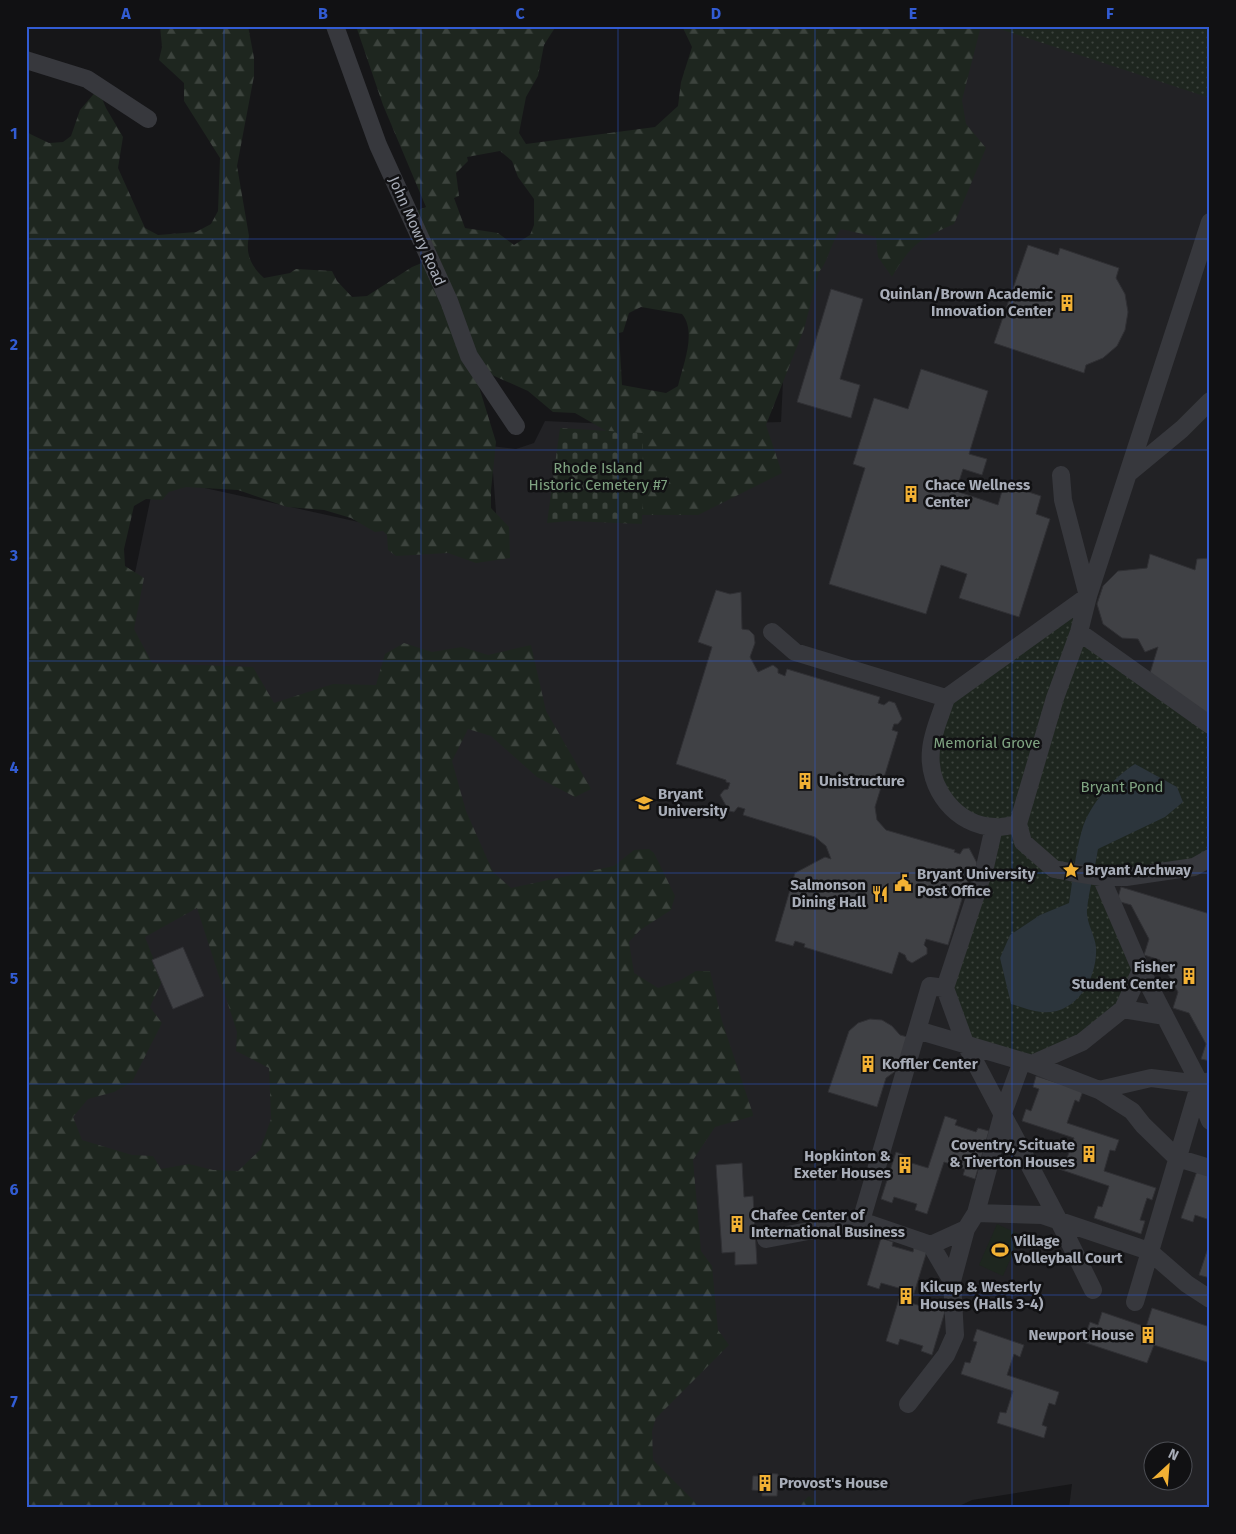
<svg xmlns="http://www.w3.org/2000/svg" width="1236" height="1534" font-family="'Fira Sans',sans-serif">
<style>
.built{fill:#222225;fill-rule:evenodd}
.forest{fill:url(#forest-firs);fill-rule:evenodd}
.cemetery{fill:url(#cemetery-stones)}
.park{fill:url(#park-dots)}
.pitch{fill:#1e261f}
.water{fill:#2c353c}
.building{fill:#404145;stroke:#303034}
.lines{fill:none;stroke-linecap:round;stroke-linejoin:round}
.minor{stroke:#37383d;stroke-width:18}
.grid{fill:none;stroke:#325cd3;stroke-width:1;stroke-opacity:0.55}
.labels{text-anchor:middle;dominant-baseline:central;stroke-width:5;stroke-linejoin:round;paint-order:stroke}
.street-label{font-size:15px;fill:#a8adb8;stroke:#111113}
.poi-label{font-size:15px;font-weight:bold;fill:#a8adb8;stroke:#111113;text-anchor:start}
.park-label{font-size:15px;fill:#7fa381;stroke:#111113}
.neatline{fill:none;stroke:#325cd3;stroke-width:2}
.grid-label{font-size:16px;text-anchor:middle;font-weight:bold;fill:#325cd3}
</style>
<defs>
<pattern id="forest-firs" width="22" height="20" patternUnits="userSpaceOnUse" patternTransform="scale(1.25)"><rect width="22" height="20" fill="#1e261f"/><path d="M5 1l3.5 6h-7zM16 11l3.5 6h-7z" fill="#3c433d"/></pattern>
<pattern id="cemetery-stones" width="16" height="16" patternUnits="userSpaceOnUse" patternTransform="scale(1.25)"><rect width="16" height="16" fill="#1e261f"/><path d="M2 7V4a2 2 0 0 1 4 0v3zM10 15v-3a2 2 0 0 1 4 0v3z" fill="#3c433d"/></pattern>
<pattern id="park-dots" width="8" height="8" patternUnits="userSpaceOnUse" patternTransform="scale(1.25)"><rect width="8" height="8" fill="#1e261f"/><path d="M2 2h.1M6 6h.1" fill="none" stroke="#3c433d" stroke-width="1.8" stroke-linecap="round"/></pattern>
</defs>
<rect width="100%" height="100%" fill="#161618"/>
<path class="built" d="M790,26H1210V1508H1069L1072,1484L972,1500L955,1508H599L26,1166V941L116,664L155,477L499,553L491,446L516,449L534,443L545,421L633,425L781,422L795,129ZM1154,1452H1184V1482H1154Z"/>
<path class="forest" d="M160,26H248L254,58V76L237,166L249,236C245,254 251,266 264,278L290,273L296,269L332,271L337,281L352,297L367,296L412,267L429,260L411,213L426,207L383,105L356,26H415L420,29L439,26H556L544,45L538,76L526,97L519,133L526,144L655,127L678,106L681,82L692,47L682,26H985L980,30L962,100L966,124L986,148L954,224C920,239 911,244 892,277L878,257L876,237L841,229C831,242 828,262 819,272L804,329L766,425L782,473L698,515H628L615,436L575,413L553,412L528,391L492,375L476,377L496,442L491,490V508L509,527L510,558L476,563L448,553L396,556L388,550L387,535L383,531L375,532L351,518L324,510L287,507L238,490L186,487L169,492L162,500L146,499L134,506L124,549L125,566L144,578L134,629L152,663L253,667L274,703L333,684L376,685L385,654L404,643L432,652L462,647L488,655L531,645L546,711L591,789L575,797L537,777L491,736L468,729L452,761L466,811L493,872L511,888L614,866L634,850L649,849L654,853L675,896L671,910L640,930L629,942L634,973L658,988L679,981L696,971H710L722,1021L753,1114V1116L715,1127L693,1160L701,1251L712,1266L718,1330L729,1345L656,1418L652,1431L653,1460L701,1508H26V132L49,143L63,142L71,136L80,110L98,89L106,108L123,137L118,168L145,228L158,235L196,232L211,224L218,211L220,158L184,101V83L159,60L162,47ZM500,151L512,161L518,177L534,199V225L530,235L514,245L498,233L465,228L454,198L459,196L456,173L468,161L467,157ZM641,307L682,314C697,332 683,365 678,386L666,393L622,385L619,333L623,332L629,313ZM197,908L237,1032L236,1051L269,1068L271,1119L260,1150L238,1171L213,1170L189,1164L161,1169L153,1156L132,1155L82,1140L73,1117L88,1099L114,1092L132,1082L162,1023L150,1007L162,981L145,937Z
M809,1496L823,1508H796Z"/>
<path class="cemetery" d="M560,428L643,433L642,524L570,521L547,523Z"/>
<path class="park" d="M992,26H1210V98L1000,29Z
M1088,596L1080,632L1210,725V858L1101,877L1141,970L1123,1009L1032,1064L965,1043L945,988L994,827L964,819L931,772L946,698Z"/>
<path class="pitch" d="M997,1224L1021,1235L1003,1276L979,1265Z"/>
<path class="water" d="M1135,764L1177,787L1183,802L1165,817L1098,849C1095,869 1089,890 1087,910C1086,922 1095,935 1096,947C1098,978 1076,1016 1041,1012C1031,1011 1021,1007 1011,1004L1000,958L1010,935L1040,915L1069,903C1073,879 1075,853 1082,830C1089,805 1114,777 1135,764Z"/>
<path class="building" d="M1028,245L1058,255L1060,248L1119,268L1116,278L1125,294L1128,312L1125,330L1117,346L1103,358L1086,365L1084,373L994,343Z
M831,289L863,299L840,379L860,385L851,418L797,402Z
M921,369L988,391L969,454L987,459L982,475L963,469L956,491L998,505L1004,484L1041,496L1036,514L1050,519L1019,617L959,598L967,574L941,565L926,614L829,584L865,468L853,464L874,398L908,409Z
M1150,554L1195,570L1197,559L1210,558V716L1150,673L1158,647L1145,652L1138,639L1122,638L1103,624L1097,604L1103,586L1118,571L1147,568Z
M716,590L730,594L741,592L742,629L749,630L754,635L755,643L750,657L758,672L773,665L778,669V673L785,676L787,669L880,697L878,703L884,705L889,701L895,703L902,719L898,724H894L892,730L898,732L875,807L877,820L886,830L955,850L954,852L960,854L963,849L969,848L977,863L976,869L968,870L966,875L969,876L948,945L926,939L924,945L927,948V954L912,963L907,960L905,955L899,952L892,974L804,947L805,944L795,941L793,946L775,941L795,873L825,857L831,859L826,846L815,837L743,815L745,809L738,807L734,812L729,811L720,795L724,790L728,789L730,783L726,782V780L676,764L712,647L698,642Z
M1121,887L1210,914V1061L1201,1059L1206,1044L1189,1013L1173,1008L1178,992L1160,960L1144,955L1149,939L1131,905L1117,901Z
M183,947L204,996L173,1009L152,960Z
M870,1019L882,1020L892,1026L900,1035L911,1038L897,1070L886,1078L877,1107L828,1092L849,1031L858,1023Z
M1036,1076L1083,1091L1079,1102L1075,1100L1067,1123L1119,1140L1115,1151L1110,1150L1104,1171L1156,1188L1152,1200L1147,1198L1140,1220L1145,1221L1141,1234L1094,1218L1098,1206L1102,1207L1109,1186L1059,1169L1063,1157L1067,1158L1074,1138L1022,1121L1026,1109L1031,1111L1039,1089L1033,1087Z
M945,1116L957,1120L955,1125L976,1132L978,1128L989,1131L975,1179L963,1175L965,1169L944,1162L927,1214L915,1210L917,1204L894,1197L892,1203L881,1199L896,1152L907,1156L905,1161L928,1168Z
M742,1163L744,1197L753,1196L757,1264L735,1265V1252L722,1253L716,1165Z
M1197,1171L1209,1175L1210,1220L1195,1215L1193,1222L1181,1218Z
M881,1238L893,1242L892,1246L913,1252L914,1247L927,1251L911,1303L934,1310L935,1305L946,1308L932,1355L921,1351L923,1346L900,1339L898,1345L886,1341L902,1289L881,1283L879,1289L867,1285Z
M1210,1242V1278L1199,1275Z
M1152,1308L1210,1327V1363L1154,1345L1147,1363L1083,1342L1090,1322L1098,1325L1102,1312L1146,1327Z
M977,1329L1024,1345L1020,1357L1014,1354L1007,1375L1059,1392L1055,1405L1049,1403L1042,1425L1047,1427L1044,1438L997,1423L1000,1412L1006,1413L1013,1391L961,1374L965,1362L970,1363L977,1342L973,1341Z
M763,1473L778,1474L777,1496H762V1491L752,1490L753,1476H763Z"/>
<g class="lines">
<path class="minor" d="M335,26L378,145L449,301L469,356L516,426
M26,60L87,79L148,119
M1130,472L1182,429L1210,401
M772,632L795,652L946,698C941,715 932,733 931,750C927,788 956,826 995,827C1002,828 1010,825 1018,824L1023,842L1054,869L1070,872L1101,877H1126L1194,867L1210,858
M1079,632L1210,725
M946,698L1088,596L1063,500L1061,475
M1018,824L1055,698L1079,632L1088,596L1210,222
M1101,877L1141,970L1200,1084L1202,1101L1210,1121
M945,988L965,1043L1060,1223L1093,1290
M1123,1009L1165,1016
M917,1030L1032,1064L1099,1090L1151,1078L1200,1084L1210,1081
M1099,1090L1132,1111L1143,1125L1177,1158L1210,1168
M976,1213L1042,1215L1149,1251L1187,1284L1210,1299
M861,1221L930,986L945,988L985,867L994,827
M766,1239L861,1221L931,1245L966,1229
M931,1245L952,1281
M1135,1302L1199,1086
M908,1404L946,1355L955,1335L952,1281L966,1229L976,1213L1003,1113L1022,1061L1032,1064L1082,1042L1123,1009L1141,970"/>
</g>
<path class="grid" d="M224,26V1508M421,26V1508M618,26V1508M815,26V1508M1012,26V1508M26,239H1210M26,450H1210M26,661H1210M26,873H1210M26,1084H1210M26,1295H1210"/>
<defs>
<g id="building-bare" transform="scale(1.35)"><path d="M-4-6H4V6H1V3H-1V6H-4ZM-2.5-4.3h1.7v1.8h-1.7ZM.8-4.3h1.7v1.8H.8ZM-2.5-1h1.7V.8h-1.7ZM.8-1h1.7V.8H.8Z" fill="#f2b134" stroke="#111113" stroke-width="2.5" paint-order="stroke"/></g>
<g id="university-bare" transform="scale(1.35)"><path d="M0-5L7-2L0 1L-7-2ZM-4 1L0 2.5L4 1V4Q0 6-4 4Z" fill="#f2b134" stroke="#111113" stroke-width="2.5" paint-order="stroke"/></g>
<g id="sight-bare" transform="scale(1.35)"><path d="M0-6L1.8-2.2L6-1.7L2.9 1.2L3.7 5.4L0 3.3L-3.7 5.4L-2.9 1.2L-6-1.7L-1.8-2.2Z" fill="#f2b134" stroke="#111113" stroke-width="2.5" paint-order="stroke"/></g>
<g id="civic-bare" transform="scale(1.35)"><path d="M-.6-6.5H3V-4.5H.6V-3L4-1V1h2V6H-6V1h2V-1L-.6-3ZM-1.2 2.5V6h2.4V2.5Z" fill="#f2b134" stroke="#111113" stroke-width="2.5" paint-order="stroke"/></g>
<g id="restaurant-bare" transform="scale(1.35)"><path d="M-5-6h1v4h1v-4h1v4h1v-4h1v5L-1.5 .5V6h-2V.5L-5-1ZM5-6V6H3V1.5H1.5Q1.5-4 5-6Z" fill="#f2b134" stroke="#111113" stroke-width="2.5" paint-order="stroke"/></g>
<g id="stadium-bare" transform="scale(1.35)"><path d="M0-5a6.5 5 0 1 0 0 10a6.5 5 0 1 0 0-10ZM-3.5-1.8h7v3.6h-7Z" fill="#f2b134" stroke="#111113" stroke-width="2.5" paint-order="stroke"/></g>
</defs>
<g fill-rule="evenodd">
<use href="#building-bare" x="1067" y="303"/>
<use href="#building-bare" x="911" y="494"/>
<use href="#building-bare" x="805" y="781"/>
<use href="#university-bare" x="644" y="803"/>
<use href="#sight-bare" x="1071" y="870"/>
<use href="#civic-bare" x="903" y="883"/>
<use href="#restaurant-bare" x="880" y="894"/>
<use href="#building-bare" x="1189" y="976"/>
<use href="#building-bare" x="868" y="1064"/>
<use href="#building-bare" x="1089" y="1154"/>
<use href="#building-bare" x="905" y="1165"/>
<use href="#building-bare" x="737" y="1224"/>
<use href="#stadium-bare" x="1000" y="1250"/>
<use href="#building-bare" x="906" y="1296"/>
<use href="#building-bare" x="1148" y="1335"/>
<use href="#building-bare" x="765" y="1483"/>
</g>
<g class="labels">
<g class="street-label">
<text transform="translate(417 231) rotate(66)">John Mowry Road</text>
</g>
<g class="poi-label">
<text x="1053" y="294" text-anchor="end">Quinlan/Brown Academic<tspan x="1053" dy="17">Innovation Center</tspan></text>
<text x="925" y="485">Chace Wellness<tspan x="925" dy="17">Center</tspan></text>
<text x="819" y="781">Unistructure</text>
<text x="658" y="794">Bryant<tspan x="658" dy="17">University</tspan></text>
<text x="1085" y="870">Bryant Archway</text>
<text x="917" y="874">Bryant University<tspan x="917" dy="17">Post Office</tspan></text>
<text x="866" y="885" text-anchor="end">Salmonson<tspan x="866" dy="17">Dining Hall</tspan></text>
<text x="1175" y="967" text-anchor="end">Fisher<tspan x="1175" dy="17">Student Center</tspan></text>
<text x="882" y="1064">Koffler Center</text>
<text x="1075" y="1145" text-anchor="end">Coventry, Scituate<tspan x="1075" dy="17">&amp; Tiverton Houses</tspan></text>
<text x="891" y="1156" text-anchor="end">Hopkinton &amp;<tspan x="891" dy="17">Exeter Houses</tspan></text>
<text x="751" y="1215">Chafee Center of<tspan x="751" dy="17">International Business</tspan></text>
<text x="1014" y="1241">Village<tspan x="1014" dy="17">Volleyball Court</tspan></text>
<text x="920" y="1287">Kilcup &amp; Westerly<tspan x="920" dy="17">Houses (Halls 3-4)</tspan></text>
<text x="1134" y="1335" text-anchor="end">Newport House</text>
<text x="779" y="1483">Provost's House</text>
</g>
<g class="park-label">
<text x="598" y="468">Rhode Island<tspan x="598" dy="17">Historic Cemetery #7</tspan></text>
<text x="987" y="743">Memorial Grove</text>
<text x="1122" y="787">Bryant Pond</text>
</g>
</g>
<rect width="1236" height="1534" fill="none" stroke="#111113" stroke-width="55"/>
<g transform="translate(1168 1466) rotate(26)"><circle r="24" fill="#111113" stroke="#4d4f55"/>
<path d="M0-4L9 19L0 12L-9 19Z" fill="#f2b134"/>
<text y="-8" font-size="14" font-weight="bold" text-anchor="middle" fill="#a8adb8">N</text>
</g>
<rect x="28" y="28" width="1180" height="1478" class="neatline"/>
<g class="grid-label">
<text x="126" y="19">A</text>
<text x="323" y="19">B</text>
<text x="520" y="19">C</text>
<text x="716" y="19">D</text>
<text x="913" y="19">E</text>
<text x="1110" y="19">F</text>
<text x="14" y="139">1</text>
<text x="14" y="350">2</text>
<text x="14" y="561">3</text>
<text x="14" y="773">4</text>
<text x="14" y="984">5</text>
<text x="14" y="1195">6</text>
<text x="14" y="1407">7</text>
</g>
</svg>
